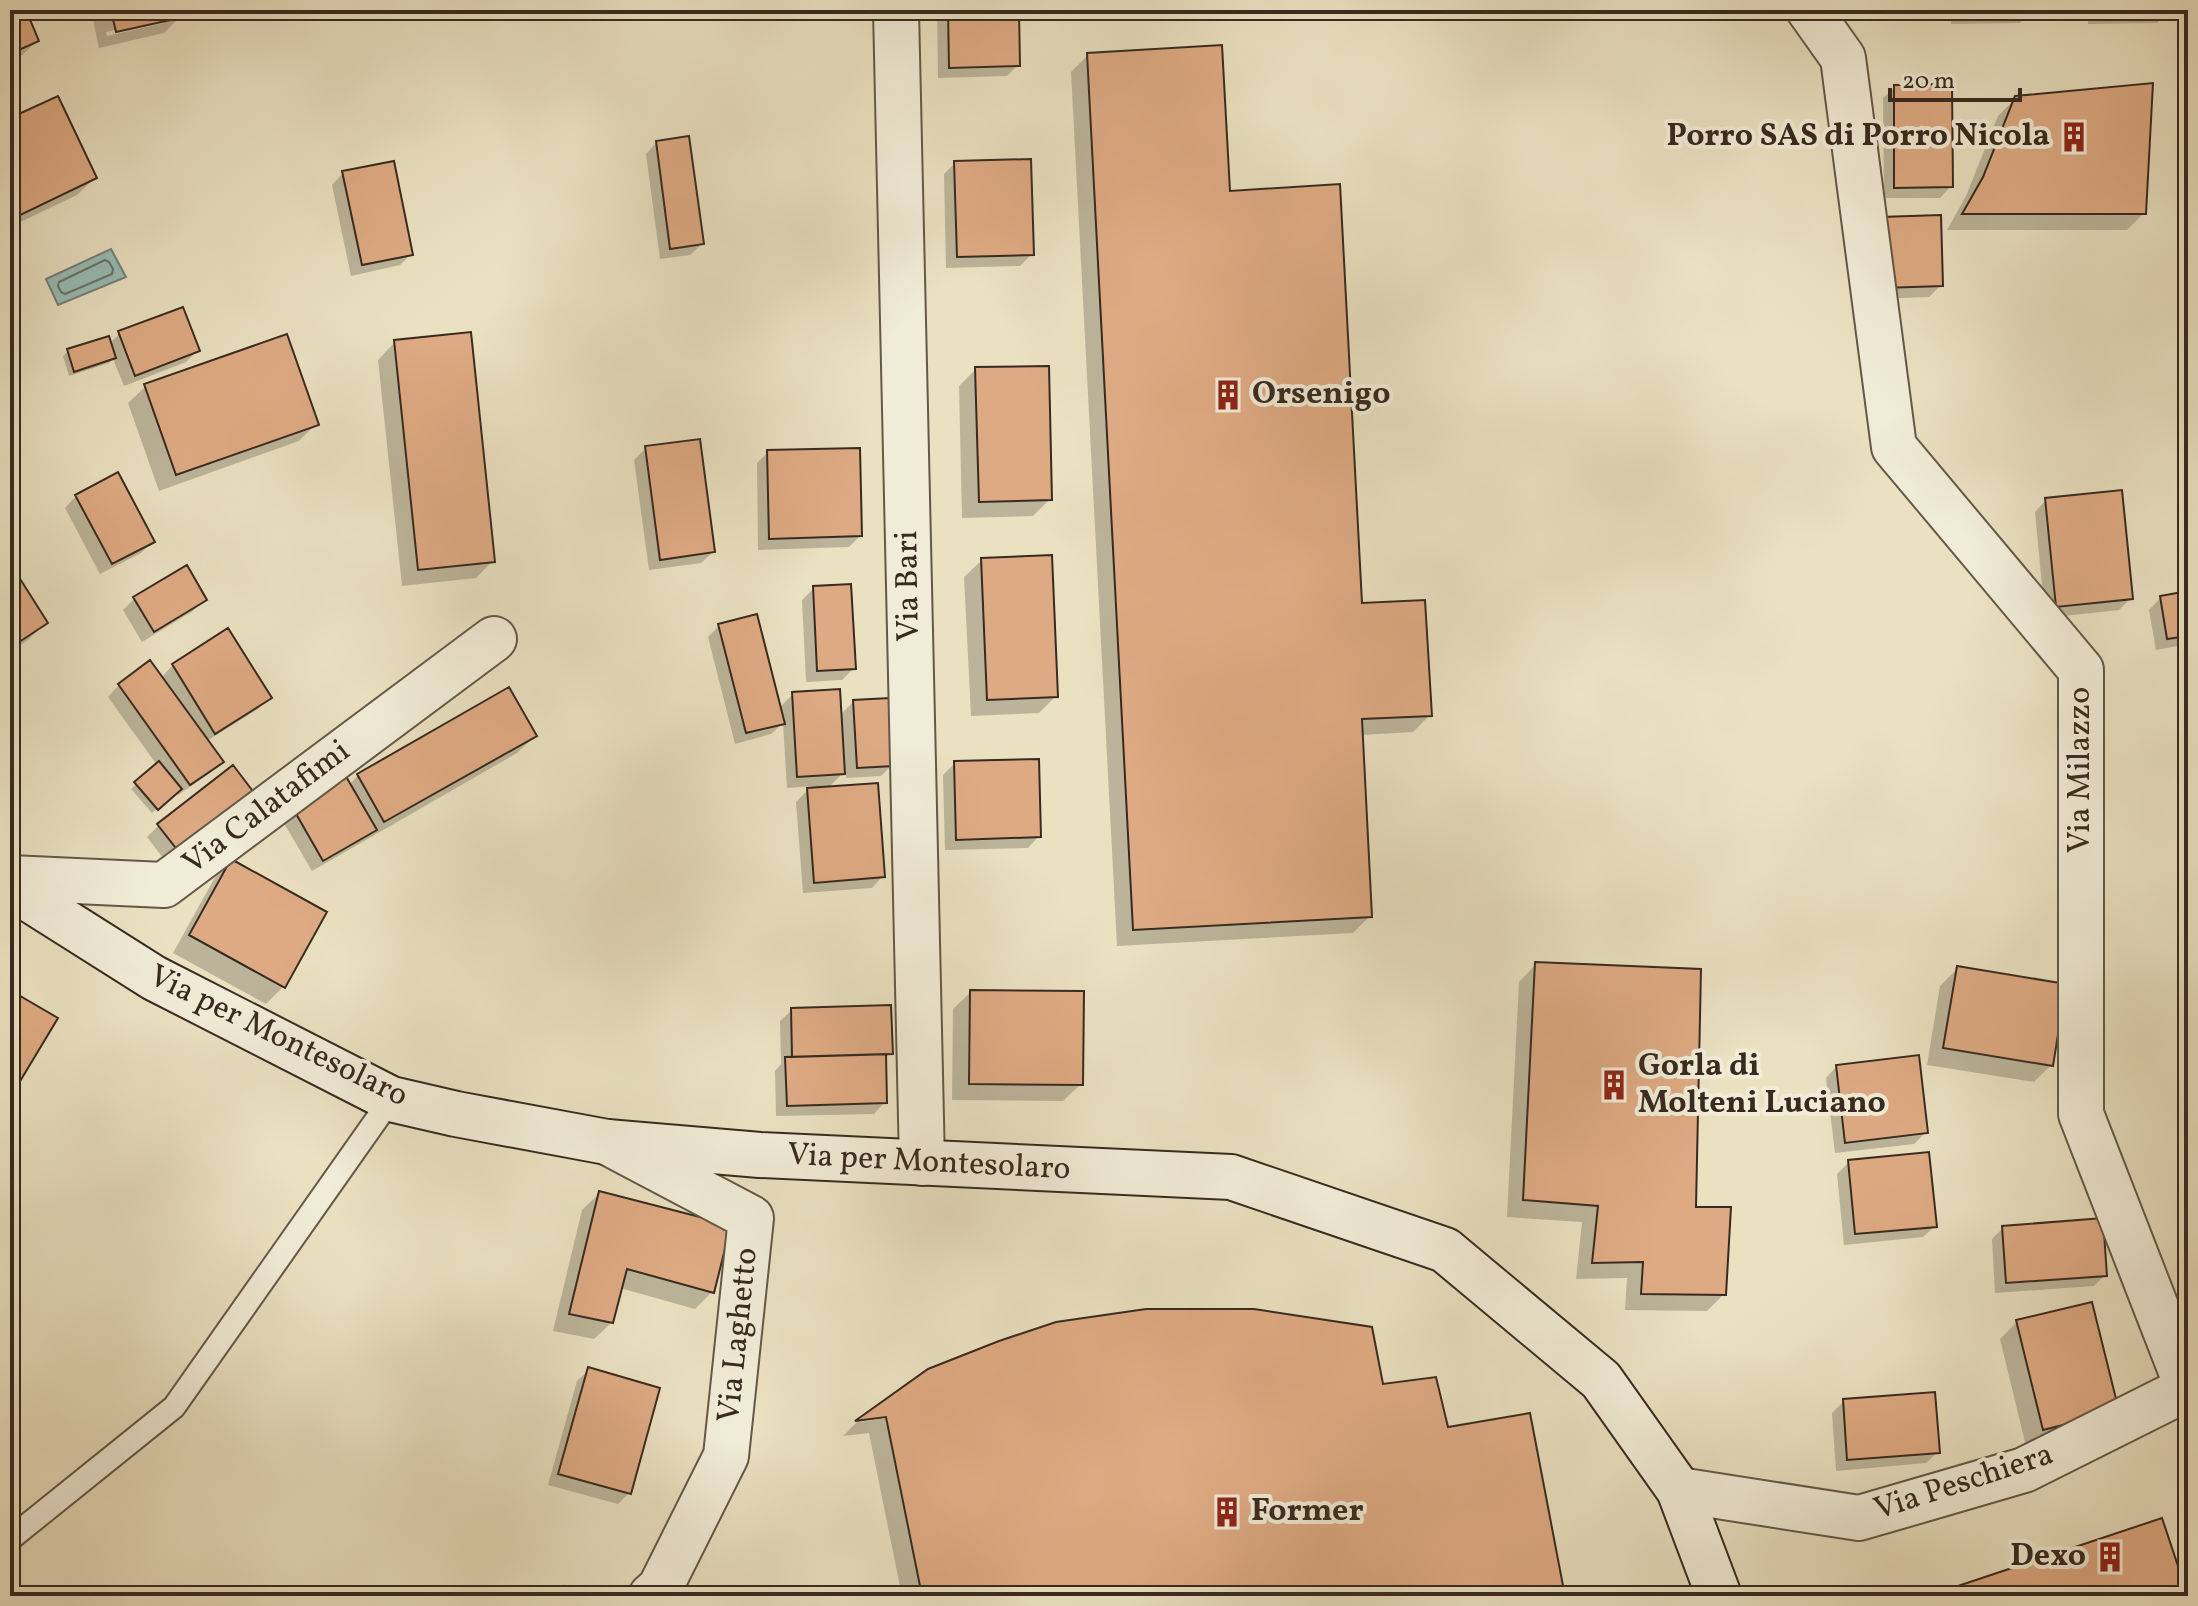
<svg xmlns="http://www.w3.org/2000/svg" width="2198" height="1606" font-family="Vollkorn,serif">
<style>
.water{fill:#98bdb6;stroke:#72827a;stroke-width:2}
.shadow{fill:#0003;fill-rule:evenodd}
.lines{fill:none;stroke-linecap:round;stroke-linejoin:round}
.shore{stroke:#68746b;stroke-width:2}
.building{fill:#deaa83;stroke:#382a20;stroke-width:2}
.lane-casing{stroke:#645848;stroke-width:26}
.street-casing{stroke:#645848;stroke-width:48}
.secondary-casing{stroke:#382a20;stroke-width:48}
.lane{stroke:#f1ecd7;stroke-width:22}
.street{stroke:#f1ecd7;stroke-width:44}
.secondary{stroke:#f1ecd7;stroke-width:44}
.labels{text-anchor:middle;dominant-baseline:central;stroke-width:8;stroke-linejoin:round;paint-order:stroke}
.poi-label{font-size:32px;font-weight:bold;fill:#382a20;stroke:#f1ecd7;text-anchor:start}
.street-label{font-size:32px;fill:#382a20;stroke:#f1ecd7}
</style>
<rect width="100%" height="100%" fill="#eae1c1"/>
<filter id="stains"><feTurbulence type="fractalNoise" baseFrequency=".0025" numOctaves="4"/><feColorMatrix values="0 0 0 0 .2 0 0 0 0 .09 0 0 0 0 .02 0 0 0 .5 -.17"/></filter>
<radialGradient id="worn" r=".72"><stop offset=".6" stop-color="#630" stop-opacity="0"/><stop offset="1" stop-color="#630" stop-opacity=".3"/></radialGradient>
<path class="water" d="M111,249L126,277L58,305L46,279Z"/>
<path class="shadow" d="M10,10H24L37,41L19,58L10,62Z
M91,10H180L181,16L164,33L99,48ZM164,19V23L107,36L106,32Z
M937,10H1017L1018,65L1007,76L938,78Z
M1951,10H2031V11L2020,23L1951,24Z
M2088,10H2169V11L2157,23L2088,24Z
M1088,55L1360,605L1430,715L1413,732L1361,735L1370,916L1353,933L1117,946L1071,72Z
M1895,87L1951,186L1940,198H1884L1883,98Z
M2016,98L2144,213L2127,230H1947L1966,196L1998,116Z
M10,121L95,178L77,195L10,227Z
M657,142L702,244L690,255L660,259L646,154Z
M955,163L1032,254L1020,266L946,268L944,174Z
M343,173L411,254L400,265L351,276L332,185Z
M1881,219L1941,285L1929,297L1871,299Z
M120,333L197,351L186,362L124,386L113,359L109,363L69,376L63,356L68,351L110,343Z
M395,342L493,561L476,578L402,586L378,360Z
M976,369L1050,499L1033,516L962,518L959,386Z
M146,386L316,424L299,441L159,491L128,403Z
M646,448L713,552L701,563L649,570L634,460Z
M768,452L860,536L849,547L758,550L757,463Z
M76,496L153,541L141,553L100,574L65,508Z
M2046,500L2131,598L2119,610L2045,618L2035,512Z
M982,560L1056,696L1039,713L971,716L964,577Z
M10,567L45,623L28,640L10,652Z
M814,588L854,668L842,680L806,682L802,600Z
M2188,593V644L2156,650L2149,610L2160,598Z
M134,599L205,600L193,611L142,642L123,610Z
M719,626L779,708L793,694L839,716L853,702L892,765L881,776L846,778V770L827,789L883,876L872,888L803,893L796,802L812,786L787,788L783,723L771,734L735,744L708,637Z
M150,663L161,678L173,665L269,698L258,709L207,741L221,761L210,773L178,795L176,792L152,813L131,789L157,765L108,697L119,685Z
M535,736L517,753L312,871L281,818L349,785L358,775Z
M955,763L1039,836L1028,848L945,850L943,775Z
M252,794L166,862L147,837L159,825Z
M231,861L283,987L266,1004L173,953L214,879Z
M1536,964L1694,1209L1724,1294L1707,1311L1625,1310L1627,1278L1576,1279L1582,1222L1507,1217L1519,982Z
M1957,969L2051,1065L2034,1082L1927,1065L1940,986Z
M971,992L1081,1084L1063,1101L952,1100L953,1009Z
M792,1010L891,1053L884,1059L885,1102L874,1114L776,1116L775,1071L781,1064L780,1021Z
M1837,1066L1926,1132L1914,1144L1835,1153L1826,1078Z
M1849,1162L1935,1226L1923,1237L1844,1245L1837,1174Z
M600,1193L712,1292L695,1309L620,1288L612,1322L594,1339L553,1331L582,1210Z
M2003,1228L2105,1275L2094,1286L1995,1293L1992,1239Z
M2017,1322L2116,1410L2026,1446L2000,1339Z
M589,1370L629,1493L618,1504L548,1485L577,1381Z
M929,1371L1381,1386L1446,1429L1563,1596H902L869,1433L843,1436L857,1422ZM896,1413V1417L859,1422L864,1418Z
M1844,1401L1938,1452L1926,1463L1836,1471L1832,1413Z"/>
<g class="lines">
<path class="shore" d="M105,260L109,262L113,269L112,274L65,294L61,292L58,286L59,282Z"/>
</g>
<path class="building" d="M10,10H26L39,41L10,54Z
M111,10H182L184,17L116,32Z
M948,10H1019L1020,66L949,68Z
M1962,10H2033V12L1962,14Z
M2099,10H2171V12L2099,13Z
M1222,45L1230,191L1340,184L1362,603L1425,600L1432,716L1362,719L1372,917L1133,930L1087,53Z
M2153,83L2146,214H1962L1983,177L2015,96Z
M1952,84L1953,187L1894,188V85Z
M58,96L97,178L10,220V118Z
M689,136L704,244L670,249L656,141Z
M1031,159L1034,255L957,257L954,161Z
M394,161L413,255L362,265L342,171Z
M1941,215L1943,286L1882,288L1880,217Z
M183,307L200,351L135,376L118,331Z
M471,332L495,562L418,570L394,340Z
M287,334L319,425L176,475L144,384Z
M109,336L116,358L74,372L67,349Z
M1049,366L1052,500L979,502L975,367Z
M700,439L715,552L660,560L645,446Z
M860,448L862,536L769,539L767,450Z
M118,472L155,542L112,564L75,495Z
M2122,490L2133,599L2056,607L2045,498Z
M1052,555L1058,697L987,700L981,558Z
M10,563L48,623L10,648Z
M187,565L207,600L154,632L133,597Z
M851,584L856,669L817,671L813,586Z
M2188,591V636L2167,639L2160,596Z
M757,614L785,724L746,733L718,624Z
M228,628L272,698L215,734L172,664Z
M150,660L224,762L190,785L118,684Z
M509,687L537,736L384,822L357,774Z
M840,689L845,774L797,777L792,692Z
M890,698L894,766L857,768L853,700Z
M1039,759L1041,837L956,840L954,761Z
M159,761L182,789L158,810L134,782Z
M233,765L255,794L179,852L157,824Z
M344,773L377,830L323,861L291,805Z
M878,783L885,877L814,883L807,788Z
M231,859L327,912L285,988L189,935Z
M1535,962L1701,969L1696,1207H1731L1726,1295L1641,1294L1643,1262L1592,1263L1598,1206L1523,1200Z
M1957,966L2066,984L2053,1066L1943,1048Z
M10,990L58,1018L10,1098Z
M970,990L1084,991L1083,1085L969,1084Z
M891,1005L893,1054L792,1057L791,1008Z
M886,1054L887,1103L787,1106L785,1057Z
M1919,1055L1928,1133L1845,1143L1836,1065Z
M1929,1152L1937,1227L1855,1234L1848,1160Z
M599,1191L731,1225L714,1293L627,1269L613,1323L569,1314Z
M2103,1218L2107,1276L2006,1283L2002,1226Z
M2092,1302L2119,1411L2043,1430L2016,1320Z
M1146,1309H1254L1372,1327L1383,1384L1436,1377L1448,1427L1530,1413L1565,1596H922L886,1417L855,1421L928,1369L999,1341L1056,1322Z
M588,1367L660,1388L631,1494L558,1474Z
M1935,1392L1940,1453L1847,1460L1843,1399Z
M2162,1518L2188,1596H1928Z
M564,1586L568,1596H539Z"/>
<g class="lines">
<g class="lane-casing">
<path id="lane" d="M10,1539L174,1407L391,1099"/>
</g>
<g class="street-casing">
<path id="street" d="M896,10L922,1163
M1809,10L1843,58L1894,447L2081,670V1114L2188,1389
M10,878L164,885L494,639
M607,1142L751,1218L726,1456L660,1588L651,1596
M1679,1490L1859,1518L2024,1470L2188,1388"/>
</g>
<g class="secondary-casing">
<path id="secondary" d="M10,887L154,978L391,1099L456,1114L607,1142L760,1155L1231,1177L1445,1250L1601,1380L1679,1490L1719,1596"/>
</g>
<use href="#lane" class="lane"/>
<use href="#street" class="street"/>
<use href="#secondary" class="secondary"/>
</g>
<defs>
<g id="building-bare" transform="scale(2.4)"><path d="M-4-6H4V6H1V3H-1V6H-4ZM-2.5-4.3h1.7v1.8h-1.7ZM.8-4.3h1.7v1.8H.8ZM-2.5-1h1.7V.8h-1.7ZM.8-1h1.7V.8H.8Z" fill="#8f2418" stroke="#f1ecd7" stroke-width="2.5" paint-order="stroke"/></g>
</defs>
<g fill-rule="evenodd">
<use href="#building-bare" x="2074" y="137"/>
<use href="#building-bare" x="1228" y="395"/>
<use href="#building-bare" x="1614" y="1085"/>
<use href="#building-bare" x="1227" y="1512"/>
<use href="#building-bare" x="2110" y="1557"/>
</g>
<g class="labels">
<g class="poi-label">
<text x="2050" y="137" text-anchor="end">Porro SAS di Porro Nicola</text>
<text x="1252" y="395">Orsenigo</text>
<text x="1638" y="1067">Gorla di<tspan x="1638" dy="37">Molteni Luciano</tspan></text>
<text x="1251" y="1512">Former</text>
<text x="2086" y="1557" text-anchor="end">Dexo</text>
</g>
<g class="street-label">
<text transform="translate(909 586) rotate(-91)">Via Bari</text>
<text transform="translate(2081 770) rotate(-90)">Via Milazzo</text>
<text transform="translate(267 808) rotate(-37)">Via Calatafimi</text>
<text transform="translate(278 1037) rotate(26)">Via per Montesolaro</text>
<text transform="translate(929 1163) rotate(3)">Via per Montesolaro</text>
<text transform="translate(739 1335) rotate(-84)">Via Laghetto</text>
<text transform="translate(1964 1483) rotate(-18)">Via Peschiera</text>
</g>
</g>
<rect width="2198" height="1606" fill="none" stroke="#eae1c1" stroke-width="40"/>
<rect x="12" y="12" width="2174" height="1582" fill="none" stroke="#382a20" stroke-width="4"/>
<rect x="20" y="20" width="2158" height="1566" fill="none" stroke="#382a20" stroke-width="2"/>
<path d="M1890 88v12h130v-12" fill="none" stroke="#382a20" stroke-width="4"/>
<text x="1902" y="88" font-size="24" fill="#382a20" stroke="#f1ecd7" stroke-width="6" paint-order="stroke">20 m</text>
<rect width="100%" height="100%" filter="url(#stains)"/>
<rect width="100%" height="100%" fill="url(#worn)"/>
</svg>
